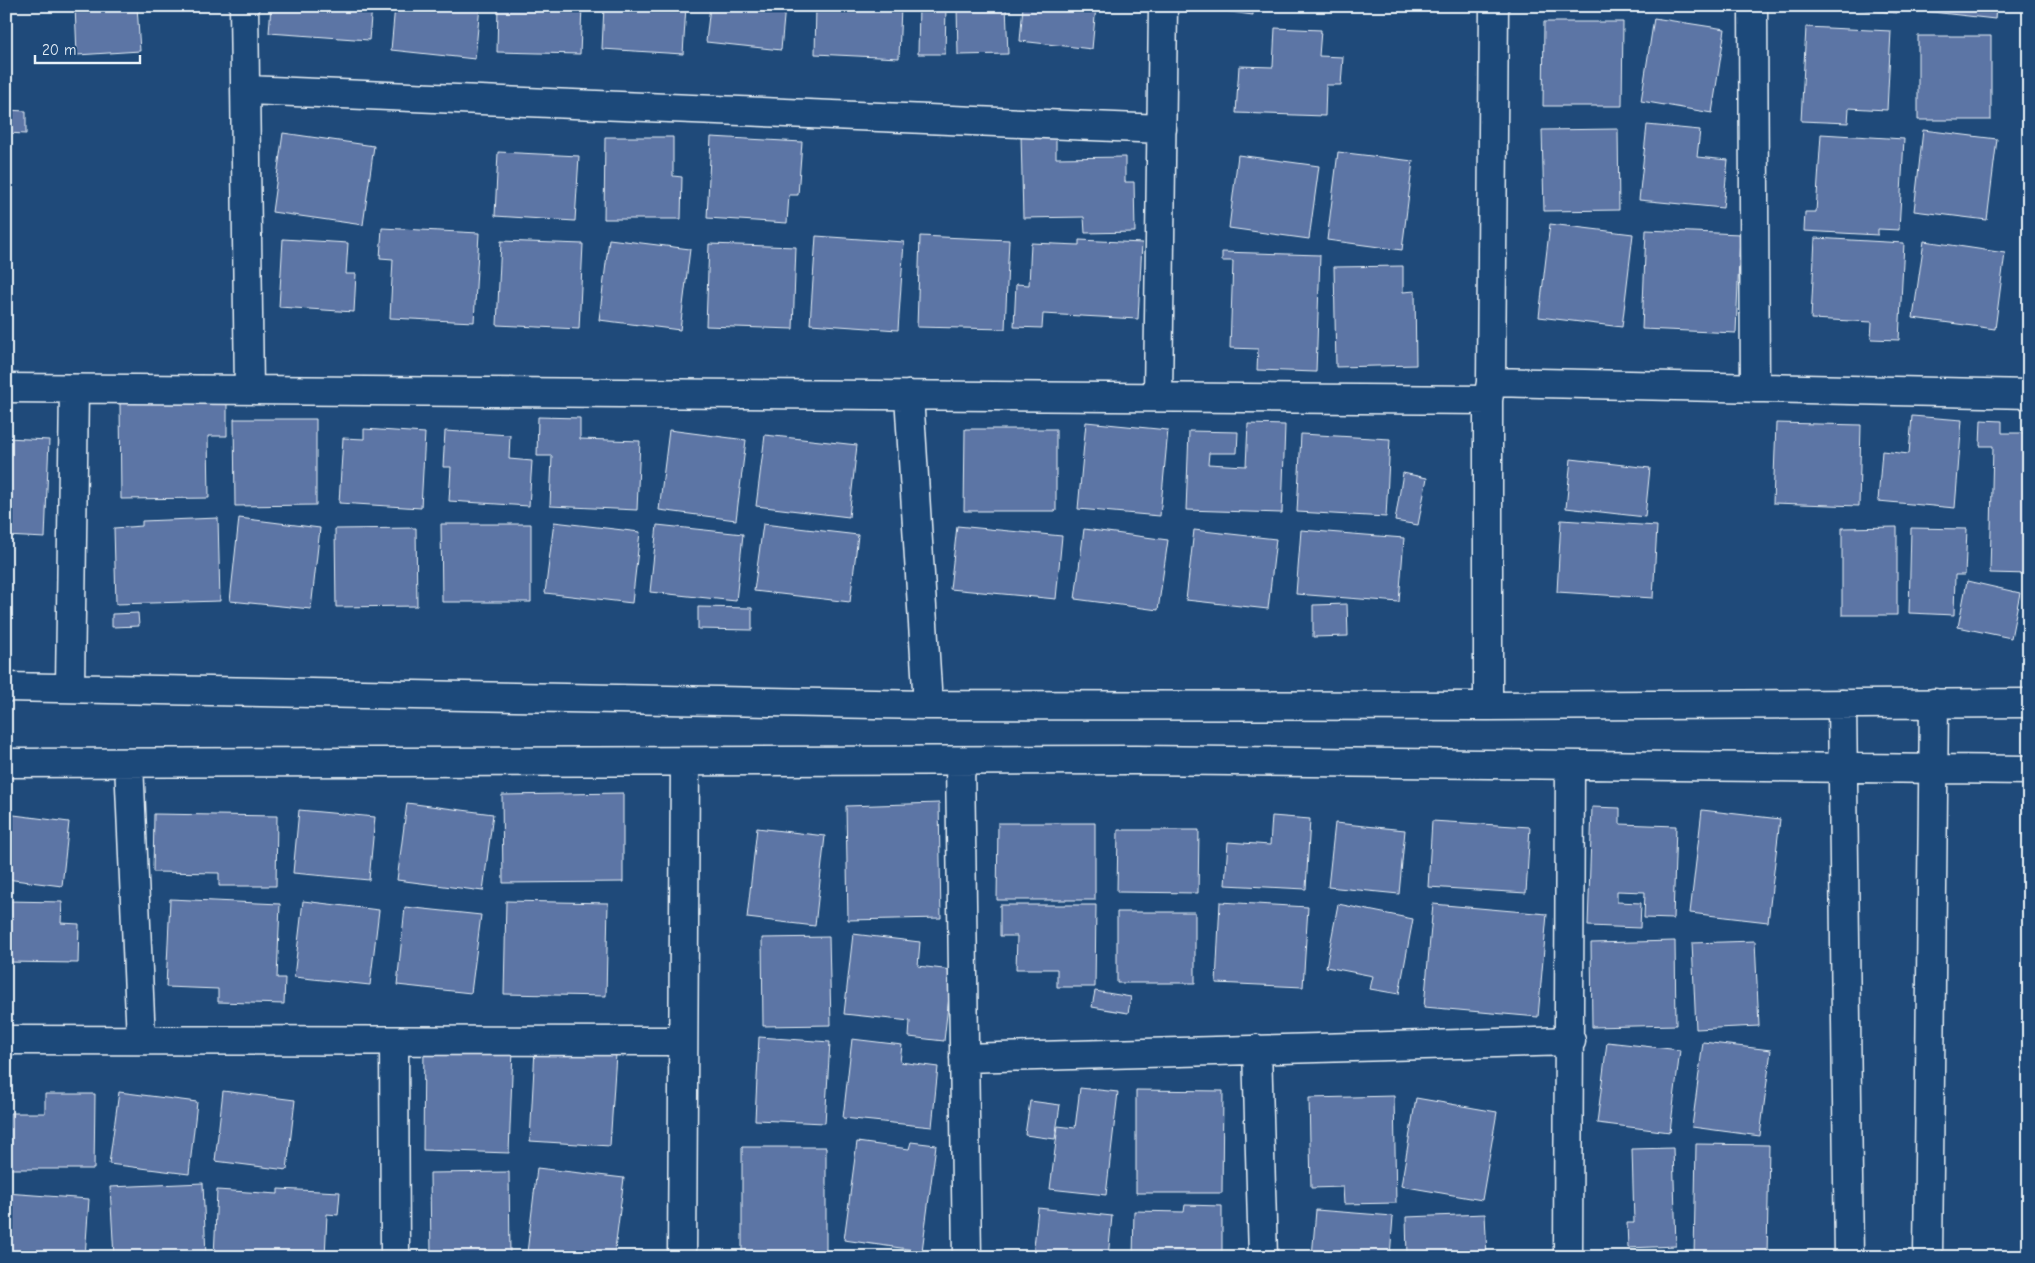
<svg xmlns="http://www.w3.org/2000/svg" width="2035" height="1263" font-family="'Comic Neue',sans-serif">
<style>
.building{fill:#5c74a5;stroke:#e8f1f8}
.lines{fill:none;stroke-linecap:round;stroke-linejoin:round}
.minor-casing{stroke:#e8f1f8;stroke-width:31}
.minor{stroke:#1f4a7a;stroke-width:28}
</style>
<rect width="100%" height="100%" fill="#1f4a7a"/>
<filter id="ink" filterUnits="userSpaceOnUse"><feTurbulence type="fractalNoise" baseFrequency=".02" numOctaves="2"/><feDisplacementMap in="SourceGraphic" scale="10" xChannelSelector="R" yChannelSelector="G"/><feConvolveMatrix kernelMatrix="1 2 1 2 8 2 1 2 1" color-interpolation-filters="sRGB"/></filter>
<g filter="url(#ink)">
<path class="building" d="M75,6H137L140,51L77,55Z
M271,6H372L369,40L269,33Z
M395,6H480L475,59L391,50Z
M498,6H582L580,54L497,52Z
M604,6H686L683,54L602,49Z
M710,6H785L781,50L706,42Z
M816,6H901L899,58L815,54Z
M919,6H946L945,54H918Z
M957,6H1006L1008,54L958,55Z
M1023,6H1096L1092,49L1020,41Z
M1224,6H1253V15L1223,11Z
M1831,6H1898L1897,13Z
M1915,6H1996L1995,19L1914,10Z
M1654,18L1725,29L1712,113L1641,101Z
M1544,22H1623L1622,106H1543Z
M1806,27L1891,31L1887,110L1849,108L1848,123L1801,121Z
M1275,28L1321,30L1319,56L1343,57L1341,85H1326L1325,116L1236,113L1239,66L1273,67Z
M1918,36H1991V120H1918Z
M6,110L26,111V134L6,133Z
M1647,125L1700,130L1697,157L1728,160L1723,208L1639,200Z
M1618,129L1619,210L1544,211L1542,130Z
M1923,130L1997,139L1987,220L1914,211Z
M283,133L374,146L363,225L272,212Z
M1056,134V158L1125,157V182H1134L1135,232L1085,233L1084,217L1023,218L1021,135Z
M1821,134L1904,139L1899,230L1878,229V235L1804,231L1805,212H1816Z
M605,137H673V176L682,177L681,219H604Z
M711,137L802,142L798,195H789L787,223L707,218Z
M498,152L579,156L575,221L495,216Z
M1338,152L1413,161L1402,250L1327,240Z
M1238,155L1319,166L1309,239L1229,228Z
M1550,224L1633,234L1622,327L1539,317Z
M382,228L479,233L474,322L390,318L393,259L380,258Z
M1646,230L1740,234L1736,333L1642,329Z
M816,236L904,242L898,330L810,324Z
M920,236L1009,240L1005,329L917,327Z
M1815,238L1904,243L1899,340L1871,339L1872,322L1811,319Z
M283,239L348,243L346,274H356L354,312L279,307Z
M609,239L690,249L680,330L599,320Z
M1079,240L1142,243L1138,319L1043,314L1042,328L1014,327L1016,284L1029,285L1031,243L1079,245Z
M501,241L583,244L579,329L497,325Z
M1924,241L2005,253L1995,329L1913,318Z
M709,244L796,247L793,329L706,326Z
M1222,252L1320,255L1316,372L1257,370L1258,349L1230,348L1233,261H1222Z
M1403,266V292L1415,291L1416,365L1336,367L1334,267Z
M227,402V436H208L209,498L121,499L120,403Z
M1912,416L1962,420L1955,508L1878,501L1882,451L1909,454Z
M538,417L580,418V439L640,441L637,510L550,506L552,456H537Z
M234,419H316V505L235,506Z
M1981,420L2002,421V433H2029V574L1990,573L1993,446H1980Z
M1086,422L1168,430L1160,516L1078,509Z
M1776,423L1861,425L1859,506L1773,503Z
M1248,424L1285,425L1282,513L1186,510L1189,431L1238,432L1237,453H1209L1208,464L1246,466Z
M364,429L425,433L421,508L339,503L343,438L364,439Z
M965,429H1056V511H964Z
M669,430L746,440L736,520L659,510Z
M445,431L510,435L509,459L532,461L529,506L449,501L451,467H443Z
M1301,434L1390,439L1386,517L1297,512Z
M765,435L857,445L849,517L756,506Z
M6,438L49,440L45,538L6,536Z
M1571,459L1650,468L1645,517L1566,508Z
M1403,473L1427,478L1418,525L1395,521Z
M218,518L220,601L116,604L114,528L142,526V521Z
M239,518L320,528L311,609L230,601Z
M1561,520L1657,526L1653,598L1557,592Z
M554,522L640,532L632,603L545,593Z
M441,524H531V602H442Z
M763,524L858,535L850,602L754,591Z
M657,525L743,534L736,601L650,592Z
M957,526L1062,536L1056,599L950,589Z
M1897,527V615H1842V528Z
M416,528L417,606L336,607L335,529Z
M1911,528L1967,529L1965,575H1955L1954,615L1909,613Z
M1084,529L1168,540L1158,610L1075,599Z
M1194,530L1276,539L1268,609L1186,600Z
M1301,530L1404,538L1399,602L1296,594Z
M1967,581L2020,593L2011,638L1958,627Z
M1347,604L1348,636L1313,637V605Z
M698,607L752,608V630L698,629Z
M138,613L139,626L112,627V614Z
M623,793V882L503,883L502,795Z
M407,803L493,814L483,891L397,880Z
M939,803L941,918L848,920L846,806Z
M1592,807L1620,808V824L1676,826L1673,919L1644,918L1645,892L1617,891V902L1641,903L1640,928L1588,926Z
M299,810L375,817L369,880L293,873Z
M1702,810L1780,819L1768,922L1690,913Z
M6,814L69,822L62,886L6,879Z
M154,814L277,816L276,886H219V873L153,872Z
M1272,816L1310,819L1306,889L1225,885L1228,842L1270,845Z
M1432,821L1530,827L1526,893L1428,887Z
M998,823H1095V900H997Z
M1335,823L1405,830L1399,894L1328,887Z
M757,828L825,836L815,926L747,918Z
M1118,830H1199L1198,893L1117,892Z
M170,899L280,904L277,978H285L284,1004L218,1002V989L166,987Z
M6,901L62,902L61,923L79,924L78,963L6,962Z
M303,901L379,910L370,985L294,977Z
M506,901L608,903L606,996L504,994Z
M1220,902L1308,907L1303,987L1216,983Z
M1338,904L1413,919L1399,994L1370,989L1373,976L1326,967Z
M1433,904L1547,914L1538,1017L1424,1007Z
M1000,905H1096L1095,987H1057V969H1016L1017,936H1000Z
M405,907L481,915L471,993L397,985Z
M1117,912H1195V983H1117Z
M853,934L920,942L918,966L952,970L944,1041L909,1037L910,1021L844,1014Z
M829,937L831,1025L763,1026L762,938Z
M1675,941L1676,1025L1592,1027L1591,943Z
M1755,941L1759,1026L1696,1029L1692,943Z
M1095,991L1131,997L1128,1013L1092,1007Z
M759,1037L830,1042L825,1123L755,1120Z
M852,1039L902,1045L900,1062L938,1067L932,1127L843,1118Z
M1607,1042L1680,1050L1670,1132L1597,1123Z
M1703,1042L1771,1050L1760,1136L1692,1127Z
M424,1046L513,1049L509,1153L423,1150Z
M535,1049L616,1054L610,1146L530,1141Z
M1080,1088L1118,1092L1106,1195L1050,1189L1058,1126L1075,1128Z
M1136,1090L1223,1091L1222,1193H1136Z
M223,1091L295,1100L287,1170L215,1161Z
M119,1092L197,1102L189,1174L109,1164Z
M45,1094H95L94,1169H9L10,1113H45Z
M1394,1096L1396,1203L1344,1204L1343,1187L1311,1188L1309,1098Z
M1416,1098L1497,1112L1482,1200L1401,1186Z
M1030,1101L1060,1105L1055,1139L1025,1135Z
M857,1142L909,1149L911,1142L936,1145L922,1251L844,1240Z
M1696,1144L1769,1145L1767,1257H1694Z
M742,1147H826V1254H742Z
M1673,1148L1676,1246L1628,1248L1627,1223H1634L1632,1149Z
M537,1168L624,1178L614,1257H558L527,1253Z
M509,1172L510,1256L431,1257L430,1173Z
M203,1183L206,1257H114L110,1187Z
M278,1189L340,1192L338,1215L327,1214L325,1257H214L217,1190L278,1194Z
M6,1193L89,1199L85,1257H6L8,1219H6Z
M1185,1205L1222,1206V1257H1133L1134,1211L1184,1212Z
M1038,1208L1112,1216L1108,1257H1033Z
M1316,1210L1393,1216L1390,1257H1312Z
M1485,1214L1487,1257H1407L1406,1217Z"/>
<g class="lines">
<g class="minor-casing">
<path id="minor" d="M244,6L249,390
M1753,6L1755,388
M246,90L1162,129
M1491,382L2029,394
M6,388L1488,400
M909,395L928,705
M1158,397L1163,6
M70,686L74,389
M6,687L928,705L1488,706L2029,703
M1842,704L1849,1257
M1488,706V400L1491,382L1494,6
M960,761L967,1257
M6,763L1136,760L2029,770
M129,763L141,1040
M6,1040L683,1041
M394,1041L395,1257
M1257,1049L1263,1257
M964,1058L1571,1041
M682,1257L685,762
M1568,1257L1570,765
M1928,1257L1934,703"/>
</g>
<use href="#minor" class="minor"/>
</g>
</g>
<rect width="2035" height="1263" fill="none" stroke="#1f4a7a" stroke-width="25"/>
<rect x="12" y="12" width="2010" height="1238" fill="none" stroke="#e8f1f8" stroke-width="2" filter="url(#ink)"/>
<path d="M35 55v8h105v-8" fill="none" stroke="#e8f1f8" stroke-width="2.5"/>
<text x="42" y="55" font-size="15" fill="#e8f1f8" stroke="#1f4a7a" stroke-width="4" paint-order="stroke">20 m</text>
</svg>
